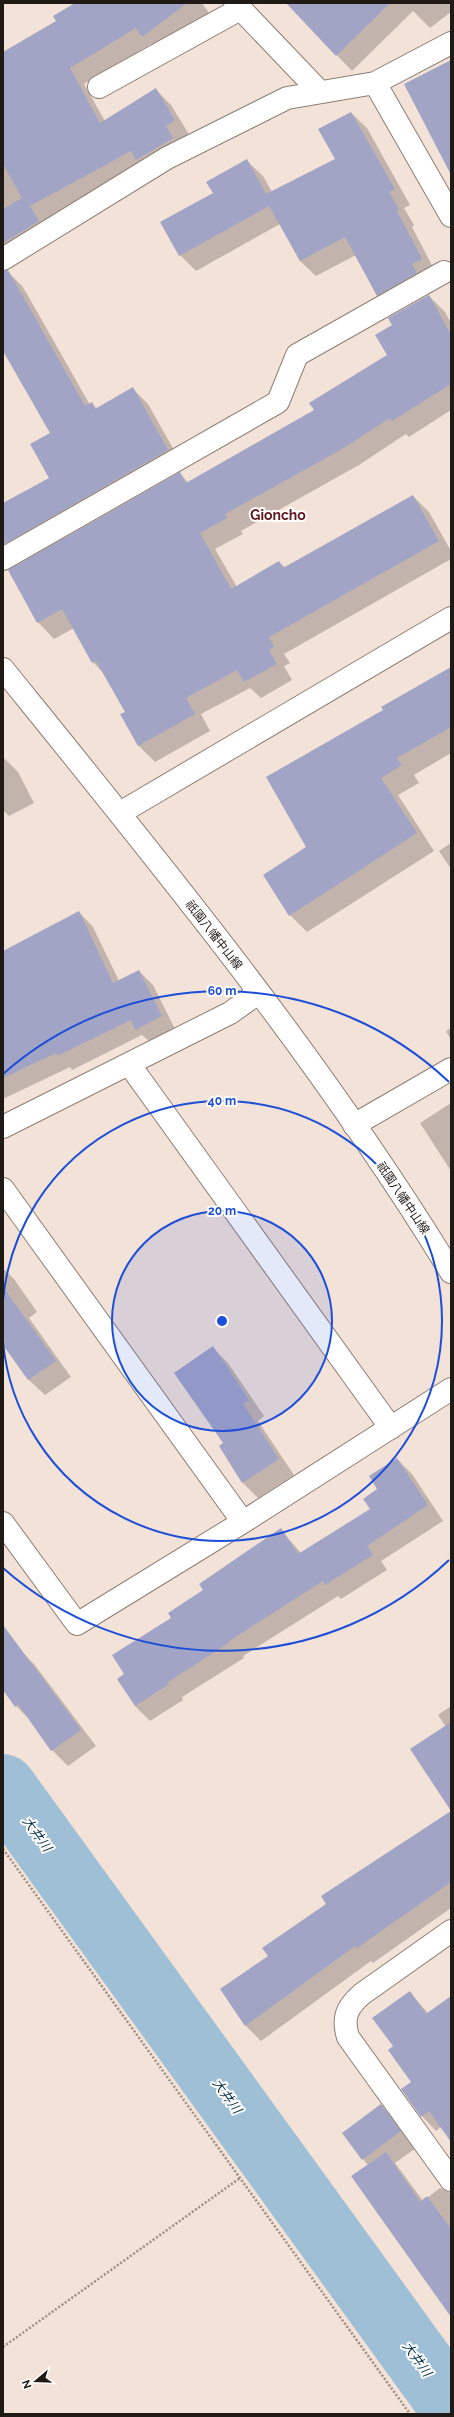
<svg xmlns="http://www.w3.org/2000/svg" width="454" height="2417" font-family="Raleway,'Noto Sans JP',sans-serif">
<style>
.shadow{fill:#0003}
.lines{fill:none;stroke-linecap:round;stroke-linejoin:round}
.river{stroke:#9ebfd6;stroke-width:66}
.building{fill:#a2a4c6}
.street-casing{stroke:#8d7e74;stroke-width:24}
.secondary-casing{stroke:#8d7e74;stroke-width:24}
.path{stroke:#9a8d85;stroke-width:2.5;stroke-dasharray:2 2;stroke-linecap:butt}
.street{stroke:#fff;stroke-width:22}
.secondary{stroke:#fff;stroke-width:22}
.ring{fill:none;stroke:#1d4ed8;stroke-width:2}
.labels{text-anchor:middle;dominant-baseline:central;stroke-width:4;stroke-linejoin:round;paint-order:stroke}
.street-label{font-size:12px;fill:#201a16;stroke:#fff}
.water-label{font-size:13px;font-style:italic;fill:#07334b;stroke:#fff}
.quarter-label{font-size:14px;font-weight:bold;fill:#5e191f;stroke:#fff}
.centre{fill:#1d4ed8;stroke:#fff;stroke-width:2}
.ring-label{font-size:12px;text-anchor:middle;font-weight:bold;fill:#1d4ed8;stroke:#fff;stroke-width:4;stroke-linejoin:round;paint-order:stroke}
</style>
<rect width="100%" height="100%" fill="#f3e2d7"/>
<path class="shadow" d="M77,3H202L209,13L158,52L151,44L84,84L105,121L156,90L171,105L190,136L11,263L7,271L23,287L90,405L92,403L97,409L133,389L148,404L183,466L22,558L3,536V504L50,479L51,434L3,348V53L58,22Z
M287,3H451V12L430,28L413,11L352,71Z
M351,113L367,128L410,205L404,208L414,225L412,227L437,275L393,311L377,295L356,255L316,276L300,261L280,224L196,271L180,255L214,193L247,161L263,176L272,192L336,160Z
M429,296L445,312L451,323V410L409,437L406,434L359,465L241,531L243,534L215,549L237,587L279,562L286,568L413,496L429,512L451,551V559L284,654L290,663L284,666L292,680L261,698L250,688L201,714L210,731L155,762L139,746L121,715L127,712L105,675L93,662L74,628L54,639L38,622L180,474L189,483L315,411L388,356L394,325Z
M451,668V753L414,775L419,783L398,795L434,851L307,932L290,915L308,848L385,711Z
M3,757L18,772L34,803L9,816L3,810Z
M451,843V869L439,851Z
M79,912L93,927L119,981L139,971L153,985L176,1031L151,1043L142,1035L72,1070L70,1067L3,1099V952Z
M451,1028V1040L446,1031Z
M451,1103V1171L420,1123Z
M3,1268L14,1279L37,1312L29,1318L71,1377L45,1395L29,1380L3,1341Z
M213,1348L228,1363L264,1416L258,1421L294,1475L258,1498L242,1482L225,1444Z
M397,1459L412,1474L443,1521L381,1561L387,1570L341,1599L338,1596L243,1656L244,1658L182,1697L183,1700L150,1721L135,1706L126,1675L172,1618L281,1530L301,1553L372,1509L379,1489Z
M18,1648L34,1664L96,1746L68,1766L52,1750L32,1722L16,1706L3,1688V1659Z
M451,1706V1809L446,1727L438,1715Z
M451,1813V1908L373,1963L371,1961L261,2041L245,2025L269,1956L328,1904Z
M409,1992L429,2014L451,1998V2141L441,2127L436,2131L422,2116L413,2082L394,2046Z
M381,2106L397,2121L416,2148L395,2163L423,2201L440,2188L451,2193V2317L368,2165L363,2159Z"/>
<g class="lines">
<path class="river" d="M3,1787L451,2405"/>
</g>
<path class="building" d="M75,3H187L142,37L136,28L70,68L100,123L156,88L175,120L166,126L173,138L136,160L131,151L30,206L39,221L3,243V209L22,198L3,164V52L56,21L53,16Z
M286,3H390L336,56Z
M451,60V175L404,84Z
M351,112L395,189L389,192L399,209L397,211L422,259L412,264L417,273L377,296L345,237L300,261L269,206L179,256L160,222L213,193L206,182L247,159L266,194L335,159L318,129Z
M8,270L85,406L92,402L95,409L133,387L168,450L3,545V503L49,478L30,444L50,433L3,351V271Z
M429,295L451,335V384L392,421L390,418L342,449L225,514L227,518L200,533L231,589L279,561L283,568L413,495L439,541L269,637L274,647L269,650L277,664L244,682L237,670L186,698L195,714L138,746L120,714L125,712L96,661L92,663L62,609L37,623L8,570L180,472L186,483L314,410L309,403L387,355L375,335L392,325L388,318Z
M451,667V727L397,758L402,765L381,778L417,833L289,916L263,875L306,847L266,777L383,710L381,707Z
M79,911L113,983L139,970L162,1016L135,1030L131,1020L57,1056L56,1053L3,1078V951Z
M3,1287L56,1361L28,1380L3,1345Z
M213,1346L249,1400L243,1404L279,1459L242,1483L219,1446L223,1443L174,1373Z
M397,1458L428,1505L367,1546L373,1555L325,1585L323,1581L229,1641L230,1642L168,1682L169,1684L135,1706L117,1679L124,1674L112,1655L171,1618L168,1613L203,1590L199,1584L281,1528L298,1554L370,1509L363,1499L377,1489L369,1476Z
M3,1625L81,1730L51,1751L18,1704L15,1707L3,1690Z
M451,1722V1811L410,1749Z
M451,1811V1882L357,1948L355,1946L245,2026L220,1989L268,1956L262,1948L326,1904L321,1896Z
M410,1991L426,2014L451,1996V2142L429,2111L421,2117L401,2089L411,2082L388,2050L393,2046L372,2018Z
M381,2104L401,2131L362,2160L342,2133Z
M386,2152L420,2202L427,2196L451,2229V2317L351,2176Z"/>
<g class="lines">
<g class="street-casing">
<path id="street" d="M235,3L320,92
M375,83L451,216
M99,87L240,9
M3,259L167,158L287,98L375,83L451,43
M3,559L278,402L297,355L444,272
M120,813L451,618
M129,1064L391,1428
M354,1125L451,1069
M3,1127L230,1013L258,993
M3,1189L243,1522
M3,1523L77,1624L243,1522L451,1389
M451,1931L362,1994C347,2007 342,2018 348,2037L451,2180"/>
</g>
<g class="secondary-casing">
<path id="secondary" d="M3,669C160,863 321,1059 451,1272"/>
</g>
<path class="path" d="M3,1849L410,2414
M3,2347L240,2178"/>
<use href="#street" class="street"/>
<use href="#secondary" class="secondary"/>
</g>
<circle cx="222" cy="1321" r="110" fill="#1d4ed8" fill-opacity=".12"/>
<g class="ring">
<circle cx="222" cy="1321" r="110"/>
<path d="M3 1300A220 220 0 1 1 3 1342"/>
<path d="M449 1560A330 330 0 0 1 3 1568M3 1074A330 330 0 0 1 449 1082"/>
</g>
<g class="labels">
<g class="street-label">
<text transform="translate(214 935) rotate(52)">祇園八幡中山線</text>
<text transform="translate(403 1198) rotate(56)">祇園八幡中山線</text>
</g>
<g class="water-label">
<text transform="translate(37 1834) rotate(54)">大井川</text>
<text transform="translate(227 2096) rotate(54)">大井川</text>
<text transform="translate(417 2359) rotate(54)">大井川</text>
</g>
<g class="quarter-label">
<text x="278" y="515">Gioncho</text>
</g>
</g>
<circle cx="222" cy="1321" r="6" class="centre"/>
<g class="ring-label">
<text x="222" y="995">60 m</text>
<text x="222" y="1105">40 m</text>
<text x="222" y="1215">20 m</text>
</g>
<rect width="454" height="2417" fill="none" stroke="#201a16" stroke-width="8"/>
<g transform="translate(36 2381) rotate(251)" stroke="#ffffff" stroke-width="3" paint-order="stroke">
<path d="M0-3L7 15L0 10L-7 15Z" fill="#201a16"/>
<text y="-6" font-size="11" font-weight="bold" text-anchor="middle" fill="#201a16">N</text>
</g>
</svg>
